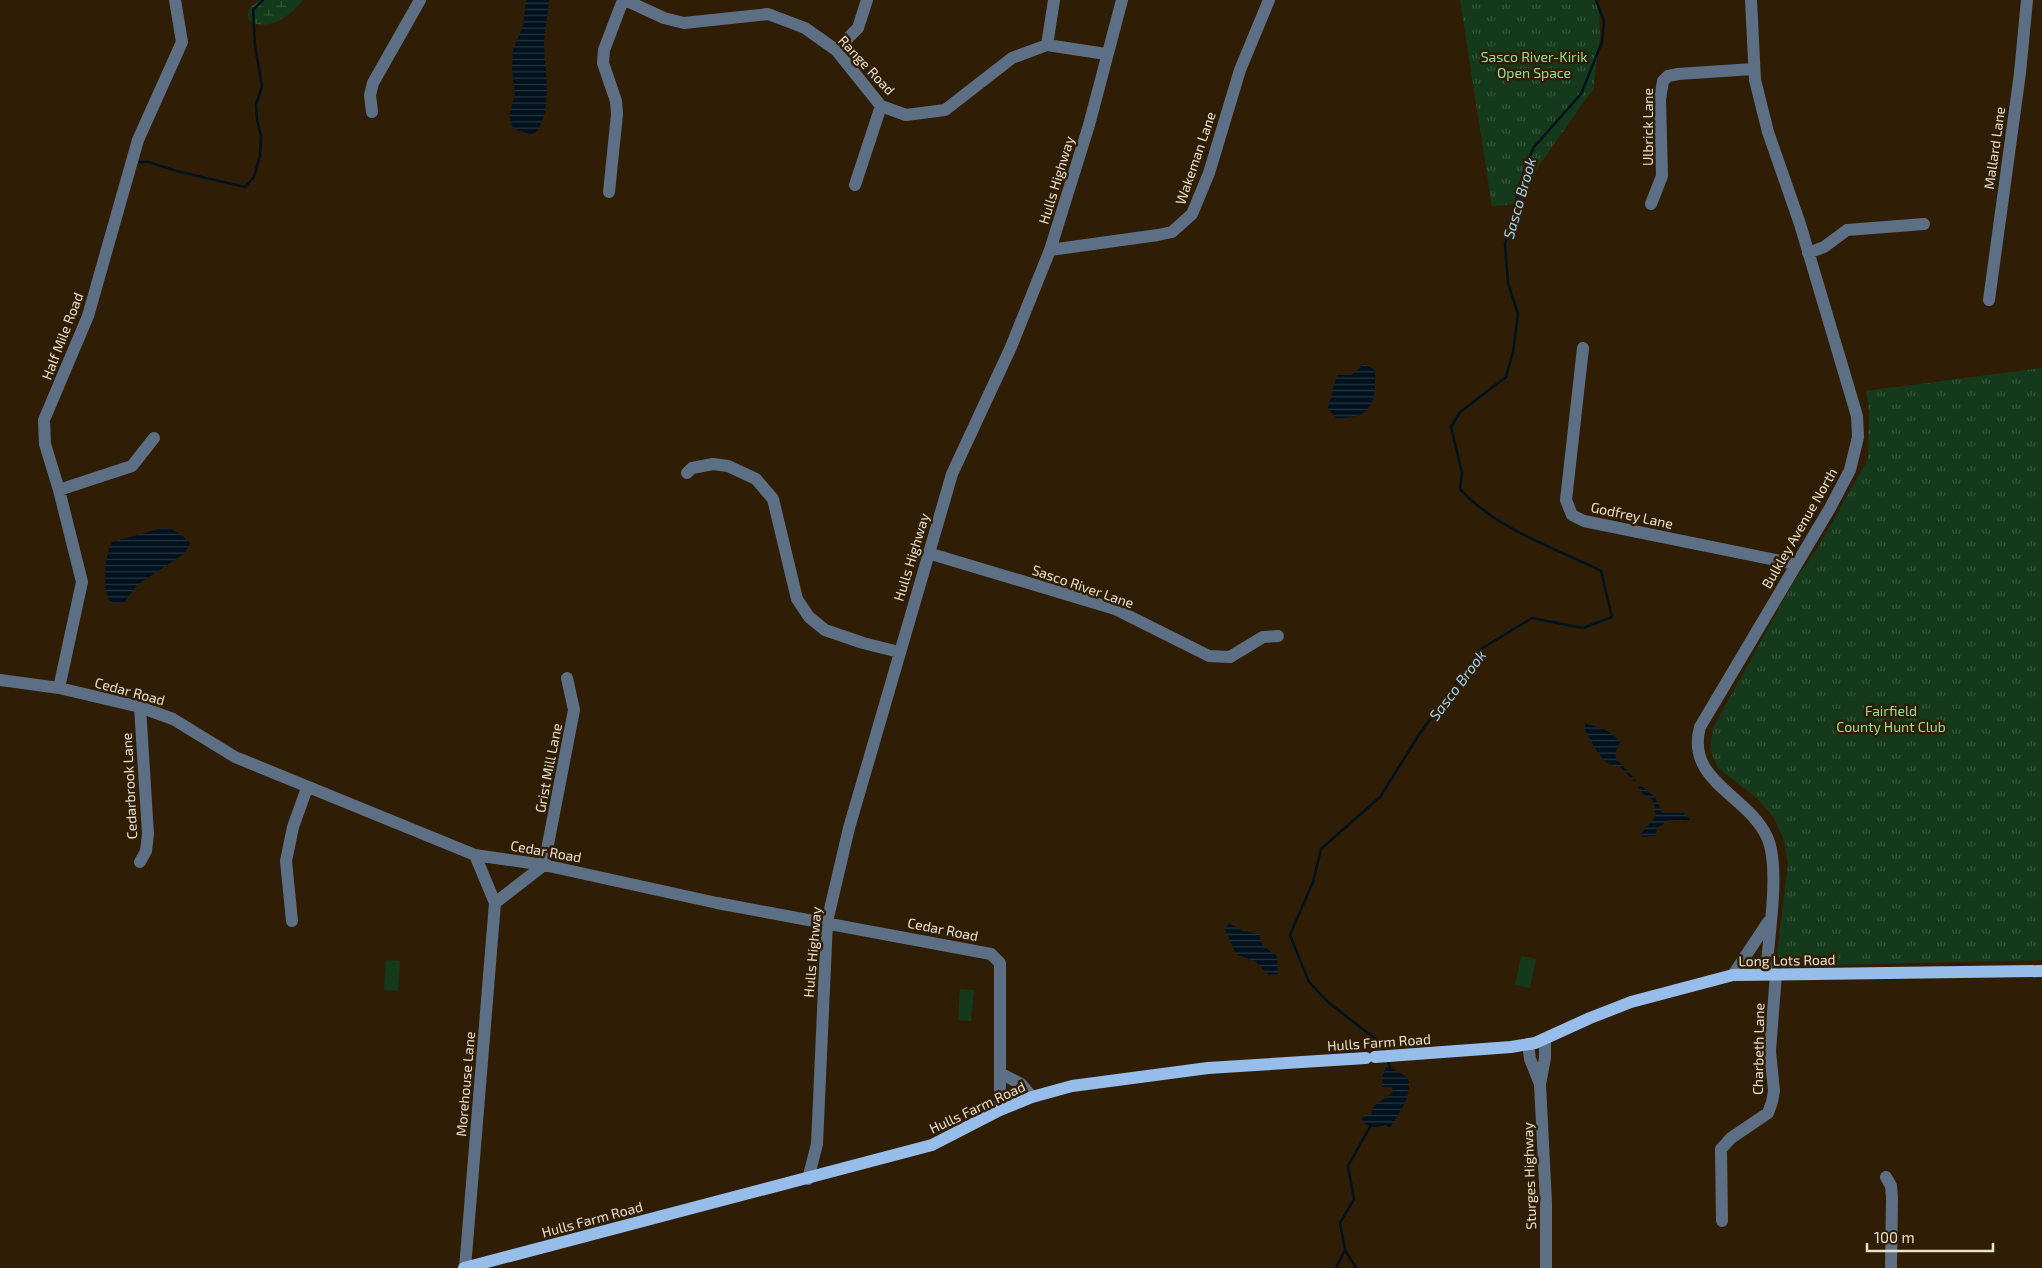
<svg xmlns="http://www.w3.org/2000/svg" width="2042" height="1268" font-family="'Exo 2',sans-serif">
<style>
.green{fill:#153a1b}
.wetland{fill:url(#wetland-marsh)}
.park{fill:url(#park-tufts)}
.water{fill:url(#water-rules)}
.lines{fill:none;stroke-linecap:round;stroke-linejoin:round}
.stream{stroke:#01121e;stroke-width:2.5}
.minor{stroke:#5d6f85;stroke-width:12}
.major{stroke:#97bdea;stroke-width:12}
.labels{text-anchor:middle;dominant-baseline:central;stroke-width:5;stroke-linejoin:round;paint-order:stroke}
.park-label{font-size:14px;fill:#92de9b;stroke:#2f1e05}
.street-label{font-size:14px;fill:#ebe0d1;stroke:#2f1e05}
.water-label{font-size:15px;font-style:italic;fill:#9cd0f2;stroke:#2f1e05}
</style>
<defs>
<pattern id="wetland-marsh" width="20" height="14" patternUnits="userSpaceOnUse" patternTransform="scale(1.25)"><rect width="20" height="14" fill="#153a1b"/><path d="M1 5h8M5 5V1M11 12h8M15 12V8" fill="none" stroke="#37563b"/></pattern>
<pattern id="park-tufts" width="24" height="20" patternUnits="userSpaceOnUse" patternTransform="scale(1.25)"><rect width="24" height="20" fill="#153a1b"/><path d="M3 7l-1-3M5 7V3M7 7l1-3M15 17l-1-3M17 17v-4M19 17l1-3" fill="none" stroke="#37563b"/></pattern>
<pattern id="water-rules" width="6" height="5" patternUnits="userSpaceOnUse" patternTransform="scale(1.25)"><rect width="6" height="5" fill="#01121e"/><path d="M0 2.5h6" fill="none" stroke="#26343e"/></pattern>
</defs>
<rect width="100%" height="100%" fill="#2f1e05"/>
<path class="green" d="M1521,956L1536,959L1530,988L1515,985Z
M386,960L400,961L398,991L384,990Z
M960,989L974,990L971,1021L958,1020Z"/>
<path class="wetland" d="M260,0H303C290,16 269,33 248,20L249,8Z"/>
<path class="park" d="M1460,0H1595L1599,9L1600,38L1593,89L1526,184L1519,204L1492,206Z
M2042,368V960L1832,965L1784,963L1777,954L1788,864L1783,837L1774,818L1758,799L1718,768L1710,750L1713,728L1794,581L1817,549L1868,459L1869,411L1866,391Z"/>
<path class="water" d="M526,0H549C548,14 545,28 544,42C544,68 555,115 533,135L517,130L512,126L509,115L515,94L512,69L513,50L523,26Z
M1364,364L1375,370C1376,402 1373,419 1336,418L1328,408L1337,375H1352Z
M166,527L181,534L190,543L185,553L137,585L125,602L118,604L110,601C102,592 105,552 112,542Z
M1586,724C1600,727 1611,731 1620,741L1615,754L1617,760L1636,780L1634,781L1619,766C1601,768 1592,740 1584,728Z
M1641,786L1655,797L1662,813H1684L1690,820H1669L1657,828L1656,836L1642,837V833L1656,816C1653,789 1648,804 1638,787Z
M1229,923L1243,931L1259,934L1262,945L1277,956L1278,974L1269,975L1256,962L1236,954L1225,929Z
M1386,1067L1396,1070L1408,1078C1413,1097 1398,1113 1390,1128L1385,1125L1374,1128L1363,1123L1362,1118L1365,1115H1371L1373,1107L1393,1092L1392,1087H1382L1383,1075Z"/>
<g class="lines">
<path class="stream" d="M139,162H149L176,171L245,187L254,177L260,156L261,136L257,120L256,105L262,86L255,46L253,10L263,0
M1385,1051L1382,1044L1328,1002L1309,982L1290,935L1313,882L1321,849L1380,797L1420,733L1481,649L1532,618L1583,628L1612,617L1601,571C1553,547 1496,529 1460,489L1462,473L1451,427L1460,412L1506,377L1513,352L1518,314L1508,283L1505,244L1525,167L1534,147L1581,94L1602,42L1604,21L1596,0
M1387,1059L1391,1070
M1336,1268L1345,1250
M1356,1268L1345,1250L1340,1223L1354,1199L1348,1166L1371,1125"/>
<path class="minor" d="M625,0L664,18L684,23L768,14L805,28L836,50L881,106L906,115L945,110L1012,58L1047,45L1106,54
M1751,0L1755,80L1768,132L1800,224L1857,416L1858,437L1850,470L1830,508L1700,727C1685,781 1748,795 1767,837C1781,867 1768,940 1766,974
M1047,45L1054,0
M836,50L858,28L867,0
M372,112L370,95L373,83L420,0
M855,185L881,106
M609,192L617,114L616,101L603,63L604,50L623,0
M1651,204L1662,176L1660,99L1663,81L1668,76L1678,74L1753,69
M1050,250L1158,235L1172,232L1192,214L1209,173L1240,70L1269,0
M1808,253L1824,247L1847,230L1924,224
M1989,300L2020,73L2027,0
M1583,348L1566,500L1572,515L1584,521L1795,564
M687,473L692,468L713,464L728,466L756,479L773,499L797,599L809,617L825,630L863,643L899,652
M59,490L132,466L154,438
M928,553L1115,609L1209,656L1230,657L1263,637L1278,636
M0,680L59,688L140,707L173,719L235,757L475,855L544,865L717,903L991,954L1000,963V1110
M59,688L82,582L59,490L45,444L44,420L88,316L138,140L182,42L175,0
M140,862L146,851L148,834L140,707
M495,903L544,865L574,710L567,678
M292,921L286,861L293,827L307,788
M1733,975L1768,922
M1545,1039V1058L1540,1084L1546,1203V1268
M1528,1044L1530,1059L1540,1084
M1000,1073L1021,1084L1032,1097
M1886,1177L1891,1186L1892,1197L1891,1268
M808,1179L817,1144L827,922L849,828L952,474L1011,347L1050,250L1089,125L1122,0
M1722,1221L1721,1149L1731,1138L1768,1113L1772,1102L1774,1091L1770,1051L1776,974
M465,1268L495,903L475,855"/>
<path class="major" d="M1375,1057L1511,1047L1535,1043L1590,1018L1631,1002L1733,975L2042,971
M464,1268L932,1145L1000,1110L1032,1097L1072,1086L1208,1068L1366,1058"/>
</g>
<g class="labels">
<g class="park-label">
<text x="1534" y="56">Sasco River-Kirik<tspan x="1534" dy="16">Open Space</tspan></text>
<text x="1891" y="710">Fairfield<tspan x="1891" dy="16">County Hunt Club</tspan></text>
</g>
<g class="street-label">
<text transform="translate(867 65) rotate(47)">Range Road</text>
<text transform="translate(1647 127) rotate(-90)">Ulbrick Lane</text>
<text transform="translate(1994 148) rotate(-82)">Mallard Lane</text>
<text transform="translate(1195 158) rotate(-71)">Wakeman Lane</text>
<text transform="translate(1056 180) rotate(-73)">Hulls Highway</text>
<text transform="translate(62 336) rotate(-69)">Half Mile Road</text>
<text transform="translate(1632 515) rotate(12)">Godfrey Lane</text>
<text transform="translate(1799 528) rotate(-60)">Bulkley Avenue North</text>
<text transform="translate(911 557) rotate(-73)">Hulls Highway</text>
<text transform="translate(1083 586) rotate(19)">Sasco River Lane</text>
<text transform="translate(130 691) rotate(15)">Cedar Road</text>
<text transform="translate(548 768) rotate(-79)">Grist Mill Lane</text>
<text transform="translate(129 786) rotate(-93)">Cedarbrook Lane</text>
<text transform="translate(546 851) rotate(10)">Cedar Road</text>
<text transform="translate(943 929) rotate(11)">Cedar Road</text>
<text transform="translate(812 952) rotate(-85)">Hulls Highway</text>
<text transform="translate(1787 960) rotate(-1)">Long Lots Road</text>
<text transform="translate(1379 1042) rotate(-4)">Hulls Farm Road</text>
<text transform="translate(1758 1049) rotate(-89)">Charbeth Lane</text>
<text transform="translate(465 1084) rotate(-85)">Morehouse Lane</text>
<text transform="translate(977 1107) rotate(-25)">Hulls Farm Road</text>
<text transform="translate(1529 1176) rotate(-92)">Sturges Highway</text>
<text transform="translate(592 1219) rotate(-15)">Hulls Farm Road</text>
</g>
<g class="water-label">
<text transform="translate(1519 198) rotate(-74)">Sasco Brook</text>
<text transform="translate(1457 685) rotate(-53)">Sasco Brook</text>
</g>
</g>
<path d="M1867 1243v8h126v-8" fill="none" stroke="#ebe0d1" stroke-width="2.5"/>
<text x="1874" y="1243" font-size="15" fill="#ebe0d1" stroke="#2f1e05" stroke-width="4" paint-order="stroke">100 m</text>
</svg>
